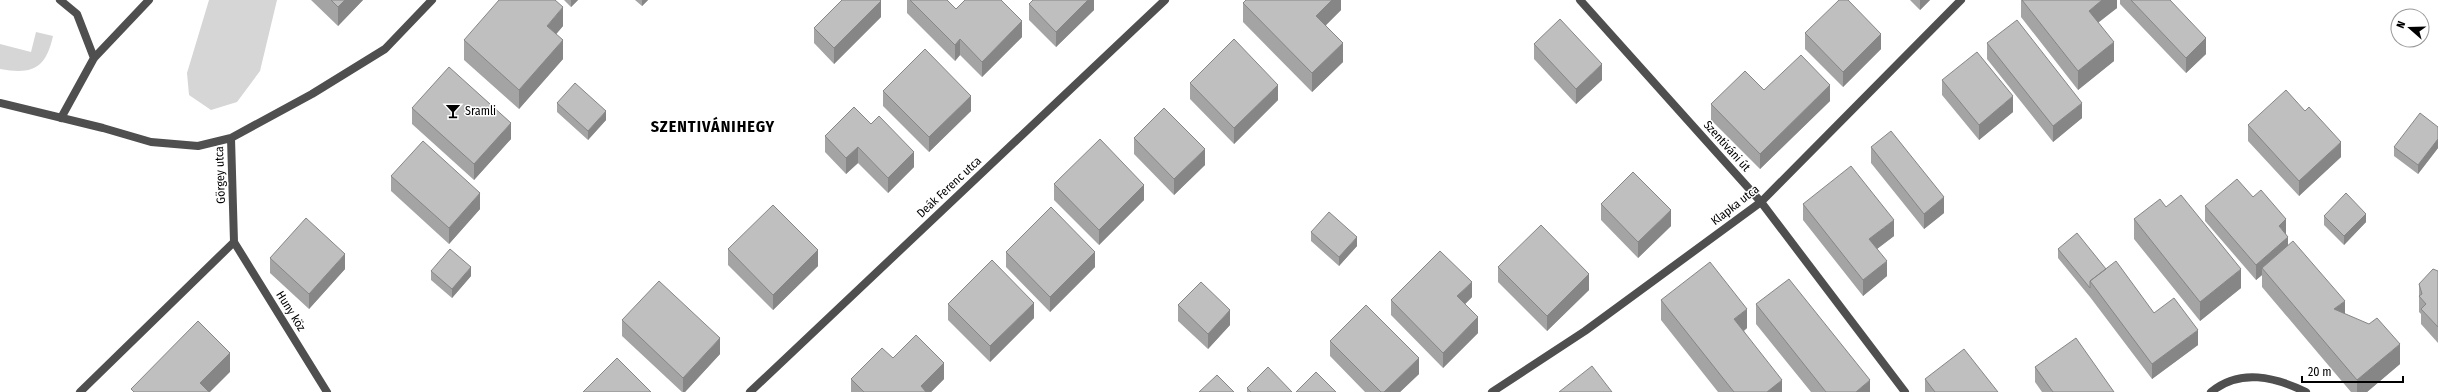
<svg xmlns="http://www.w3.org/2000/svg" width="2438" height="392" font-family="'Fira Sans Condensed',sans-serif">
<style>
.green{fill:#d6d6d6}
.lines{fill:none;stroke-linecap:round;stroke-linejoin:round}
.lane{stroke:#4f4f4f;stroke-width:8}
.street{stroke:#4f4f4f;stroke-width:8}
.wall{fill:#a4a4a4}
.shaded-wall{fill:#868686}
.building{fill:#bfbfbf;stroke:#868686}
.labels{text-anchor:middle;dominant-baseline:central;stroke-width:3;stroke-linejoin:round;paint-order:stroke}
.poi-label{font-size:12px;fill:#000;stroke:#fff;text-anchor:start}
.street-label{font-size:12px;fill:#000;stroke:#fff}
.district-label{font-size:16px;font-weight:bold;letter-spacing:1px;fill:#000;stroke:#fff}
</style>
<rect width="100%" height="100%" fill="#fff"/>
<path class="green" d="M209,0H277L260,71L237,102L211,110L189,95L187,73Z
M36,32L53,36C46,68 33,75 0,69V44L31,52Z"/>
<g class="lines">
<path class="lane" d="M60,0L77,14L94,58
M61,118L94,58L149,0"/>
<path class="street" d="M1580,0L1761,202L1905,392
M0,103L103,128L151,142L198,146L231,138L312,94L385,49L432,0
M234,242L327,392
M80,392L234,242L231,138
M750,392L1165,0
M1492,392L1585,331L1761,202L1961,0
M2211,392C2240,368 2275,377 2306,392"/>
</g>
<path class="wall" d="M311,0H363L338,26Z
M564,0H578L571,7Z
M635,0H648L642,6Z
M907,0H947L956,9L1022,37L982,77L960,55L955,61L907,13Z
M1094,0V10L1056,47L1029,20V4Z
M1341,0V10L1326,25L1343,62L1312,92L1243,22V3Z
M1910,0H1930L1920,10Z
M2021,0H2117V8L2098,22L2114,61L2078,90L2021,17Z
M2120,0H2170L2206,54L2186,73L2120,4Z
M881,17L834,64L814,43V28Z
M563,26L556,34L563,59L519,109L464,60V40Z
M1805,33L1881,49L1843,87L1805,49Z
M1987,43L2082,118L2053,142L1987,59Z
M1534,44L1602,80L1576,104L1534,59Z
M1942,80L2013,112L1979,140L1942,95Z
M1190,83L1278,100L1234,144L1190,99Z
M1764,90L1830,101L1760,169L1711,120V104Z
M883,91L971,111L929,152L883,106Z
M557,103L606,120L588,140L557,112Z
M412,108L511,139L474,180L412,124Z
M871,124L914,167L888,193L858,163L846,174L825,152V136Z
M2248,125L2341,157L2299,196L2248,141Z
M2438,127V148L2418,174L2394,156V147Z
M1134,138L1205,165L1174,195L1134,154Z
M1871,147L1944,213L1924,229L1871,163Z
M391,176L480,209L449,244L391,191Z
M1054,184L1144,200L1099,245L1054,200Z
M1601,204L1671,226L1638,258L1601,220Z
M1803,204L1894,236L1877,249L1887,276L1863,296L1803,220Z
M2205,206L2286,234L2288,245L2345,314L2400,364L2367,392H2351L2262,287V275L2256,280L2205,221Z
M2166,207L2241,288L2200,321L2134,239V219Z
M2324,216L2366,222L2344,245L2324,225Z
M1311,232L1357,246L1339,266L1311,241Z
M728,249L818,266L773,310L728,265Z
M2058,249L2106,269L2154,313L2198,345L2152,379L2090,297L2058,258Z
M1006,252L1095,267L1050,312L1006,267Z
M270,258L345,269L309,309L270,273Z
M1498,267L1589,290L1547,331L1498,282Z
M431,271L471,276L452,298L431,280Z
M2438,271V343L2421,324V314L2419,312V284Z
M1472,297L1465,304L1478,333L1443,368L1391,315V300Z
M1661,300L1747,328L1744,331L1782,392H1718L1661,320Z
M948,304L1034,318L990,362L948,320Z
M1756,304L1870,392H1811L1756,324Z
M1178,305L1230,325L1208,349L1178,321Z
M622,320L720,354L685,392H682L622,336Z
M1330,341L1419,374L1400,392H1365L1330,356Z
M893,358L944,379L931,392H851V379Z
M2035,367L2114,392H2042L2035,382Z
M1925,379L1998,392H1925Z
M1247,388L1292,392H1247Z"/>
<path class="shaded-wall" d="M345,0H363L338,26V7Z
M571,0H578L571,7Z
M642,0H648L642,6Z
M1088,0H1094V10L1056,47V32Z
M1332,0H1341V10L1316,35V16Z
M1920,0H1930L1920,10Z
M2102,0H2117V8L2089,30V11Z
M881,1V17L834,64V48Z
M563,7V26L547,45V26Z
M1022,21V37L982,77V62Z
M1881,34V49L1843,87V72Z
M2206,38V54L2186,73V58Z
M960,39V55L955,61V45Z
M563,40V59L519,109V90Z
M2114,42V61L2078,90V71Z
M1343,43V62L1312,92V73Z
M1602,64V80L1576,104V89Z
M1278,85V100L1234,144V128Z
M1830,85V101L1760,169V154Z
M971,96V111L929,152V137Z
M2013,96V112L1979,140V125Z
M2082,103V118L2053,142V126Z
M606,111V120L588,140V131Z
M511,123V139L474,180V164Z
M2438,139V148L2418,174V165Z
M2341,142V157L2299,196V181Z
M858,147V163L846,174V158Z
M1205,149V165L1174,195V179Z
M914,152V167L888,193V178Z
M1144,185V200L1099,245V230Z
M480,193V209L449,244V228Z
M1944,197V213L1924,229V214Z
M1671,210V226L1638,258V242Z
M2366,214V222L2344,245V236Z
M2286,219V235L2279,226Z
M1894,220V236L1869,255V239Z
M1357,237V246L1339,266V257Z
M2288,237V252L2262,268V275L2256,280V265Z
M818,250V266L773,310V295Z
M1095,252V267L1050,312V297Z
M345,254V269L309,309V294Z
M1887,261V276L1863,296V280Z
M471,267V276L452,298V289Z
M2241,269V288L2200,321V302Z
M1589,274V290L1547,331V316Z
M1472,282V297L1457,312V296Z
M2345,301V320L2334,309Z
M1034,303V318L990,362V346Z
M1747,309V328L1734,338V319Z
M1230,310V325L1208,349V334Z
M1478,317V333L1443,368V353Z
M2198,330V345L2152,379V364Z
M720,338V354L685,392H683V378Z
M2400,344V364L2367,392H2357V380Z
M230,353V372L210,392H200V383Z
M1419,358V374L1400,392H1384Z
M944,363V379L931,392H921V386Z
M1782,380V392H1767Z
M1870,380V392H1856Z"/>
<path class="building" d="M331,0H345L338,7Z
M499,0H555L563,7L547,26L563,40L519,90L464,40Z
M842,0H880L881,1L834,48L814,28Z
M910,0H947L956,9L965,0H1001L1022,21L982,62L960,39L955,45Z
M1033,0H1088L1056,32L1029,4Z
M1246,0H1332L1316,16L1343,43L1312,73L1243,3Z
M1839,0H1848L1881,34L1843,72L1805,33Z
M2022,0H2102L2089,11L2114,42L2078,71Z
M2131,0H2170L2206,38L2186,58Z
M1560,19L1602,64L1576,89L1534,44Z
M2017,20L2082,103L2053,126L1987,43Z
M1234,39L1278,85L1234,128L1190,83Z
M925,49L971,96L929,137L883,91Z
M1977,52L2013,96L1979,125L1942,80Z
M1801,55L1830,85L1760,154L1711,104L1745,71L1764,90Z
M449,67L511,123L474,164L412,108Z
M575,83L606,111L588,131L557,103Z
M2286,90L2305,111L2309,107L2341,142L2299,181L2248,125Z
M854,107L871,124L879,116L914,152L888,178L858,147L846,158L825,136Z
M1164,108L1205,149L1174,179L1134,138Z
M2420,113L2438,127V139L2418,165L2394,147Z
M1891,131L1944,197L1924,214L1871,147Z
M1100,139L1144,185L1099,230L1054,184Z
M423,141L480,193L449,228L391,176Z
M1851,166L1894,220L1869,239L1887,261L1863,280L1803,204Z
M1633,172L1671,210L1638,242L1601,204Z
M2237,179L2253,197L2261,190L2286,219L2279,226L2288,237L2256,265L2205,206Z
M2346,193L2366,214L2344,236L2324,216Z
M2181,195L2241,269L2200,302L2134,219L2160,199L2166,207Z
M773,205L818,250L773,295L728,249Z
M1051,207L1095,252L1050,297L1006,252Z
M1329,212L1357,237L1339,257L1311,232Z
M306,218L345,254L309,294L270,258Z
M1541,225L1589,274L1547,316L1498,267Z
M2077,233L2106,269L2090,281V288L2058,249Z
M2293,241L2345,301L2334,309L2369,324L2377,318L2400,344L2357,380L2262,268Z
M450,249L471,267L452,289L431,271Z
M1440,251L1472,282L1457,296L1478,317L1443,353L1391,300Z
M992,260L1034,303L990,346L948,304Z
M2116,261L2154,313L2174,298L2198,330L2152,364L2090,281Z
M1710,262L1747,309L1734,319L1782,380L1767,392H1734L1661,300Z
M2433,269L2438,271V327L2421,309L2426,304L2419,296L2422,294L2419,284Z
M1789,279L1870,380L1856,392H1826L1756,304Z
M659,281L720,338L683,378L622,320Z
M1201,282L1230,310L1208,334L1178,305Z
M1366,305L1419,358L1384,392H1381L1330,341Z
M198,321L230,353L200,383L209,392H134L131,389Z
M916,335L944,363L921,386L926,392H864L851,379L882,348L893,358Z
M2076,338L2114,392H2053L2035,367Z
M1964,349L1998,392H1935L1925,379Z
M617,358L651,392H583Z
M1592,366L1612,392H1559Z
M1268,367L1292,392H1251L1247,388Z
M1316,372L1336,392H1296Z
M1217,375L1234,392H1199Z"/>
<defs>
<g id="bar-bare" transform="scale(1.2)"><path d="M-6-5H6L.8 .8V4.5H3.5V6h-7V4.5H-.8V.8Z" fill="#000" stroke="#fff" stroke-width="2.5" paint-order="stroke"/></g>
</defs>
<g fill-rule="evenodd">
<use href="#bar-bare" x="453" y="111"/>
</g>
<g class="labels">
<g class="poi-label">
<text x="465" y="111">Sramli</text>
</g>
<g class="street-label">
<text transform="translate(1727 146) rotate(48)">Szentiváni út</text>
<text transform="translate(220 175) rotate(-92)">Görgey utca</text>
<text transform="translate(949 187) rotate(-43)">Deák Ferenc utca</text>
<text transform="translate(1735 205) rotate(-38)">Klapka utca</text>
<text transform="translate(291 311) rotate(58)">Huny köz</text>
</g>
<g class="district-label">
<text x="713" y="126">SZENTIVÁNIHEGY</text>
</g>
</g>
<g transform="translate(2410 28) rotate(290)"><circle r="19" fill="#ffffff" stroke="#999999"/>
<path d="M0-3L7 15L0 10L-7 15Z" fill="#000000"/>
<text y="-6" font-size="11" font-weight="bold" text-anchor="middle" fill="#000000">N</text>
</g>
<path d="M2302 376v6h101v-6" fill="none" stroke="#000000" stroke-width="2"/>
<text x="2308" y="376" font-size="12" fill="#000000" stroke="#ffffff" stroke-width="3" paint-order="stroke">20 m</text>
</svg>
